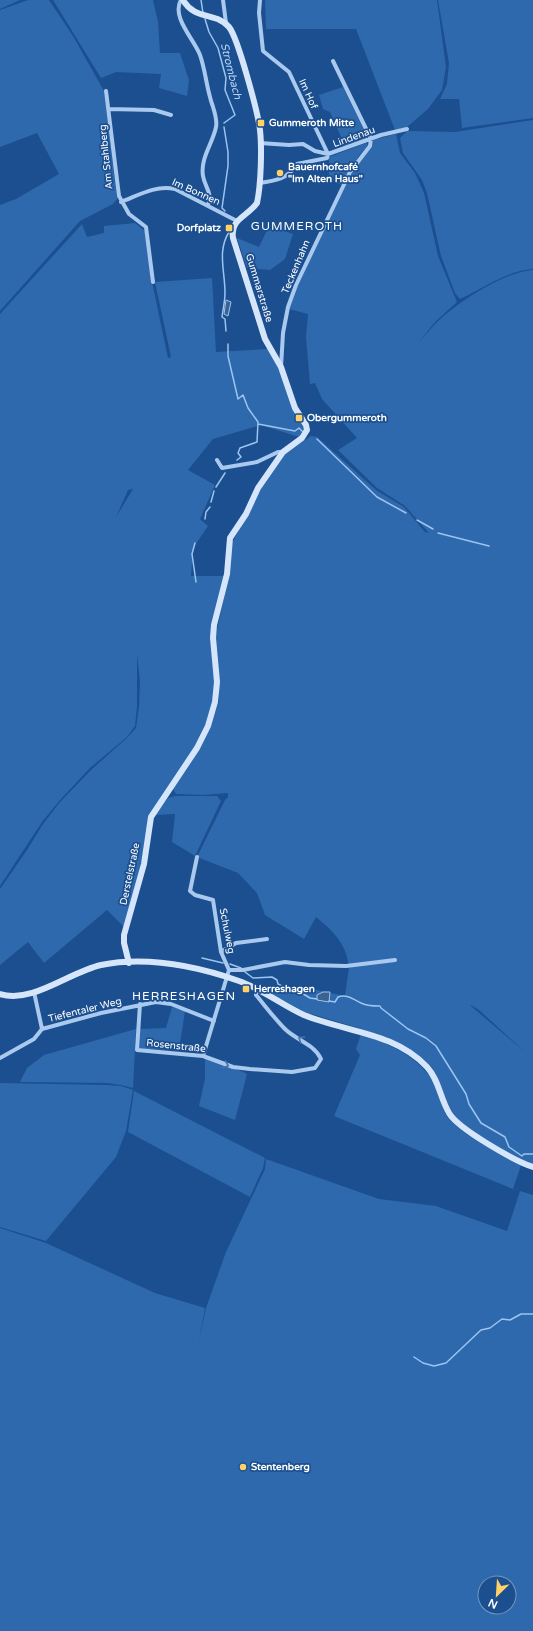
<svg xmlns="http://www.w3.org/2000/svg" width="533" height="1631" font-family="'Varela Round',sans-serif">
<style>
.green{fill:#2e69ad;fill-rule:evenodd}
.water{fill:#3c6290;stroke:#9cc4f0}
.lines{fill:none;stroke-linecap:round;stroke-linejoin:round}
.stream{stroke:#9cc4f0;stroke-width:1.5}
.street{stroke:#a9c9ee;stroke-width:4}
.secondary{stroke:#d6e6fa;stroke-width:6}
.oneway{stroke:#4674ac}
.poi-dot{fill:#ffd166;stroke:#1b4f8f;stroke-width:1.5}
.labels{text-anchor:middle;dominant-baseline:central;stroke-width:3.5;stroke-linejoin:round;paint-order:stroke}
.street-label{font-size:10px;fill:#fff;stroke:#1b4f8f}
.poi-label{font-size:10px;font-weight:bold;fill:#fff;stroke:#1b4f8f;text-anchor:start}
.water-label{font-size:11px;font-style:italic;fill:#b5d3f5;stroke:#1b4f8f}
.quarter-label{font-size:12px;letter-spacing:1px;fill:#fff;stroke:#1b4f8f}
</style>
<rect width="100%" height="100%" fill="#1b4f8f"/>
<path class="green" d="M0,0H20L0,9Z
M28,0H49L73,36L104,91L117,199L113,204L80,221L0,311V205L16,199L59,174L37,133L0,147V10Z
M53,0H153L158,22L160,53H180L189,80L187,96L159,88L161,74L116,72L101,78Z
M265,0H437L446,67L442,90L428,109L407,127L395,130L356,29H266Z
M438,0H533V118L462,128L459,99H440L447,84L449,63Z
M343,87L368,138L345,146L330,112L323,109L319,95Z
M533,120V269C506,271 484,288 460,299L455,293L441,256L427,193L422,180L403,153L400,138L407,131L455,132Z
M396,134L400,153L415,173L424,193L438,256L457,302L435,322L419,342C425,336 430,329 436,323C458,302 503,272 533,270V1164L516,1158L467,1128L453,1115L429,1066L383,1037L365,1030L305,1012L260,988L302,987L345,996L349,967L390,961L349,966C345,942 334,932 316,917L304,939L265,915L257,893L238,873L197,857L225,800L228,797V793L203,795L176,794L173,789L210,728L219,701V681L215,639L228,579L231,545L260,489L283,455L311,436L317,437L376,490L404,507L425,532L429,533L405,506L377,488L338,450L357,438L322,399L315,383L310,384L306,337L308,314L289,309L297,286L351,173L361,158L372,147L373,140ZM471,1005L479,1010L525,1052L471,1006Z
M366,143L368,145L358,157L341,185L329,179V157Z
M135,223L145,231L152,282L168,358L171,357L155,282L212,278L216,352L268,349L280,371L304,425V432L299,437L261,425L213,439L188,470L215,485L200,519L208,526L193,548L191,576H225L212,625L215,686L213,704L206,725L195,747L149,816L140,869L124,927L107,910L44,963L28,942L0,965V889L27,850L43,824L60,802L92,769L127,738L136,728L139,707L140,681L137,654V707L135,726L127,737L90,768L60,800L42,822L0,886V314L82,224L87,237L104,233V226ZM132,489H133L116,517L128,490Z
M269,226L293,234L285,259L270,270L247,268L237,238L259,247Z
M175,796H217L221,801L195,856L172,842L175,814L153,815L168,798Z
M172,1007L185,1011L179,1050L139,1049L140,1029L166,1028Z
M136,1029L133,1088L121,1085L107,1083L20,1082L27,1068L44,1055Z
M361,1034C389,1044 421,1057 435,1085C440,1096 442,1113 451,1121C470,1140 498,1152 521,1165L513,1189L334,1116L360,1055L356,1049Z
M205,1057C212,1060 245,1072 247,1074L235,1120L199,1106L205,1079Z
M0,1083L107,1085L121,1086L133,1090L126,1131L116,1157L46,1241L0,1227Z
M134,1091L265,1158L263,1168L250,1197L128,1132Z
M266,1159L379,1199L436,1206L507,1231L520,1191L533,1195V1631H0V1228L46,1243L155,1293L205,1308L199,1340L206,1308L226,1252L265,1169ZM485,1583H509V1607H485Z"/>
<path class="water" d="M226,300L231,302L228,316L224,314Z
M323,992H330L329,1002L317,1000V995Z"/>
<g class="lines">
<path class="stream" d="M201,0L203,13
M205,19L209,32L218,48L226,78L225,90L235,115L224,123
M224,127L228,152V166L222,208L225,211
M226,331L225,319L222,317C223,309 225,301 225,293C225,271 217,251 229,232
M228,344V356L238,399L243,395L248,408L258,422L257,442L240,448L238,453L241,457L237,460
M258,424L295,431L299,428L303,432
M317,439L377,497L406,513
M216,487L225,473
M211,502L214,491
M205,519L206,512L210,507
M417,520L433,529
M438,533L489,546
M195,543L192,554L196,582
M202,958L223,963
M230,964L241,968
M245,972L253,978L272,977L277,980L278,984L290,990L295,989L310,998L317,999
M329,1001L335,1002L338,997C347,994 353,999 361,1003C366,1006 374,1006 380,1006L381,1008L408,1029L426,1038L436,1046L466,1094L469,1104L481,1123L505,1137L509,1147L522,1156L524,1154H533
M414,1357L423,1363L434,1366L446,1363L481,1330L490,1328L502,1319L510,1320L521,1314H533"/>
<path class="street" d="M181,0C171,17 194,39 200,55C205,69 206,83 210,97C212,106 218,117 216,127C213,143 200,158 203,176C205,188 213,193 208,205
M223,0L226,23
M106,91L119,196L129,214L146,227L153,282
M109,109L154,110L171,115
M260,143L289,145L303,144L315,151L328,154L381,135L407,129
M259,183C275,181 288,179 297,164L327,158L328,154L289,72L263,51L259,13L260,0
M121,202C139,195 155,185 175,189L237,221
M281,367L283,333L288,307L296,285L350,172L370,146L371,139L333,61
M217,460L222,468L257,462L278,452H283
M197,857L190,891L195,895L213,900L221,952L229,970L203,1056
M221,952L236,943L267,939
M229,970H243L285,962L309,965L346,966L395,960
M34,992L42,1029L101,1013L156,1002L171,1004L214,1021
M140,1004L137,1050L203,1056L233,1067L250,1069L292,1072L315,1068L321,1059C314,1044 296,1040 285,1029C275,1019 266,1007 256,995V988
M0,1058L34,1039L42,1029"/>
<path class="secondary" d="M129,963L124,943V935L144,864L151,817L197,748L208,726L215,702L217,682L213,638L214,625L227,574L230,538L246,514L258,488L283,452L302,438L307,430L306,425L295,408L281,367L265,339L233,238C230,219 247,217 257,203C261,185 262,148 260,130C258,113 238,38 229,27C217,12 195,21 183,0
M0,994C33,1004 69,972 101,965C147,956 196,966 239,981C262,989 282,1005 304,1015C345,1032 394,1032 427,1067C439,1080 440,1098 449,1113C458,1129 515,1161 533,1167"/>
</g>
<defs><path id="oneway-chevron" d="M-2-3.5L2.5 0L-2 3.5" fill="none" stroke-width="1.6" stroke-linecap="round" stroke-linejoin="round"/></defs>
<g class="oneway">
<use href="#oneway-chevron" transform="translate(301 1039) rotate(-146)"/>
<use href="#oneway-chevron" transform="translate(226 1065) rotate(21)"/>
</g>
<g class="poi-dot">
<rect x="257" y="119" width="8" height="8" rx="2"/>
<circle cx="280" cy="173" r="4"/>
<rect x="225" y="224" width="8" height="8" rx="2"/>
<rect x="295" y="414" width="8" height="8" rx="2"/>
<rect x="242" y="985" width="8" height="8" rx="2"/>
<circle cx="243" cy="1467" r="4"/>
</g>
<g class="labels">
<g class="street-label">
<text transform="translate(308 94) rotate(66)">Im Hof</text>
<text transform="translate(354 137) rotate(-20)">Lindenau</text>
<text transform="translate(106 157) rotate(-96)">Am Stahlberg</text>
<text transform="translate(196 192) rotate(24)">Im Bonnen</text>
<text transform="translate(296 267) rotate(-67)">Teckenhahn</text>
<text transform="translate(259 288) rotate(73)">Gummarstraße</text>
<text transform="translate(130 874) rotate(-78)">Derstelstraße</text>
<text transform="translate(227 931) rotate(79)">Schulweg</text>
<text transform="translate(85 1010) rotate(-14)">Tiefentaler Weg</text>
<text transform="translate(176 1046) rotate(6)">Rosenstraße</text>
</g>
<g class="poi-label">
<text x="269" y="123">Gummeroth Mitte</text>
<text x="288" y="167">Bauernhofcafé<tspan x="288" dy="12">"Im Alten Haus"</tspan></text>
<text x="221" y="228" text-anchor="end">Dorfplatz</text>
<text x="307" y="418">Obergummeroth</text>
<text x="254" y="989">Herreshagen</text>
<text x="251" y="1467">Stentenberg</text>
</g>
<g class="water-label">
<text transform="translate(231 71) rotate(76)">Strombach</text>
</g>
<g class="quarter-label">
<text x="297" y="226">GUMMEROTH</text>
<text x="184" y="996">HERRESHAGEN</text>
</g>
</g>
<g transform="translate(497 1595) rotate(205)"><circle r="19" fill="#1b4f8f" stroke="#7695bc"/>
<path d="M0-3L7 15L0 10L-7 15Z" fill="#ffd166"/>
<text y="-6" font-size="11" font-weight="bold" text-anchor="middle" fill="#ffffff">N</text>
</g>
</svg>
